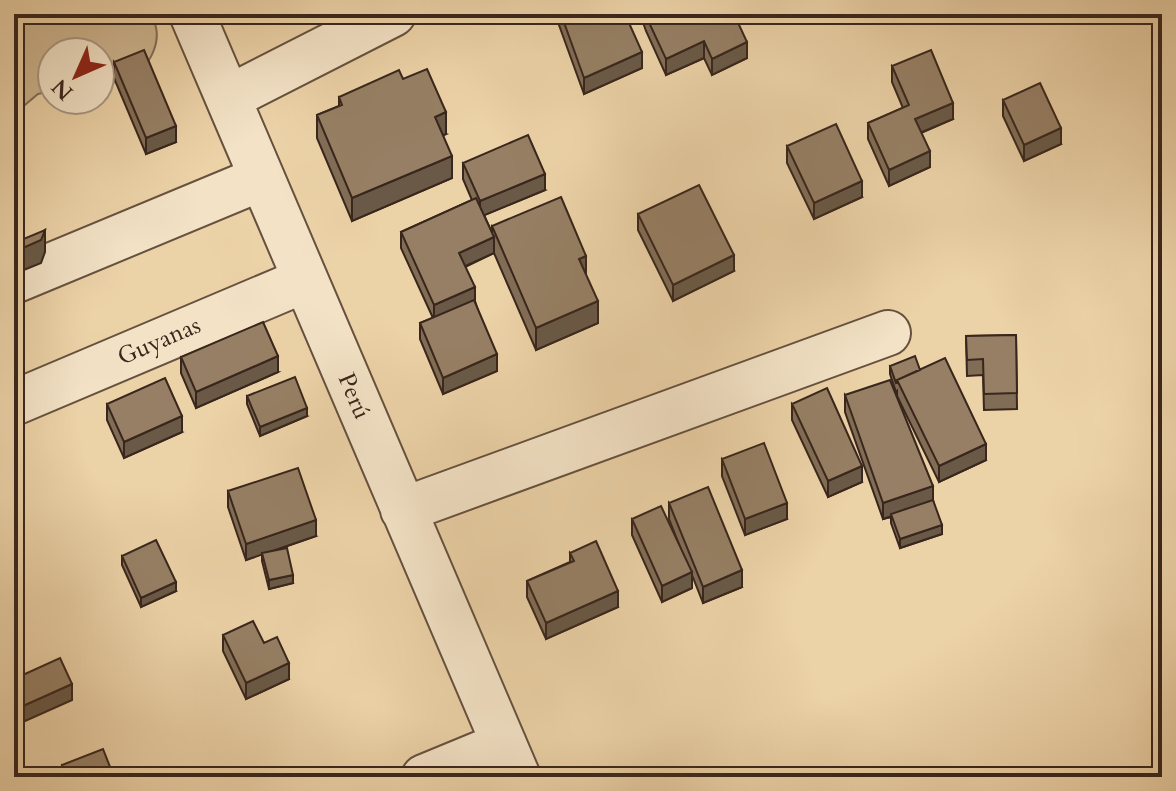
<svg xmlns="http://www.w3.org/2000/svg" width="1176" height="791" font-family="Cardo,serif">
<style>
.green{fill:#ceb58f;stroke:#846e56;stroke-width:2}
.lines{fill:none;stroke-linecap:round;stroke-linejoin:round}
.minor-casing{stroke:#66513f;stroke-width:48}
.minor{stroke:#f3e2c6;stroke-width:44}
.wall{fill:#816d56;stroke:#39261c;stroke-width:2}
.shaded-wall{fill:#695946;stroke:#39261c;stroke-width:2}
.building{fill:#967f64;stroke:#39261c;stroke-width:2}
.labels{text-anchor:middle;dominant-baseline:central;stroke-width:8;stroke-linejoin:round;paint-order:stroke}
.street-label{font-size:24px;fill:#39261c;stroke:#f3e2c6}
</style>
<rect width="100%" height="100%" fill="#ecd2a7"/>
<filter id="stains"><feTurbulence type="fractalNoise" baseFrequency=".0025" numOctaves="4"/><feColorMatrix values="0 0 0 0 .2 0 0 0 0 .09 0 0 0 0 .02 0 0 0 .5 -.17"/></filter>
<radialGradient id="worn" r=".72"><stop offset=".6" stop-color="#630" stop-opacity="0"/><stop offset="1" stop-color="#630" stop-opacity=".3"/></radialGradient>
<path class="green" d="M14,14H150C166,37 151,69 126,79C118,83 109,83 100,84V52H52V91L38,94L14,114Z"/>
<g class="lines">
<g class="minor-casing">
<path id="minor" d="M192,14L518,777
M230,97L393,14
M14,281L262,178
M14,403L305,280
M403,510L888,333
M424,777L504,744"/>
</g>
<use href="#minor" class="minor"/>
</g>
<path class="wall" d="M555,14H625L642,68L584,94Z
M640,14H734L747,58L712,75L704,58L666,75L646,31Z
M114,62L176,142L146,154L114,78Z
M892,66L953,119L921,133L930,167L889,186L868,139V123L903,108L892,82Z
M339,97L446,134L443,135L452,178L352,221L317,138V115L339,106Z
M1003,100L1061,144L1024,161L1003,116Z
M787,146L862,197L814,219L787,163Z
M463,163L545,190L484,215L492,233V226L586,276L598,323L536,350L494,253L465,267L475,301L497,371L443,394L420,339V323L433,318L401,248V232L472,200L463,179Z
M638,214L734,271L673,301L638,230Z
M1016,335L1017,409L984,410L983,375L967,376L966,336Z
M181,357L278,372L196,408L181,373Z
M890,366L920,370L986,460L939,482L897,396V391L896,392L890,374Z
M845,395L933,500L942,534L900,548L891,523V517L883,519L845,412Z
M247,396L307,416L260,436L247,404Z
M107,404L182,432L124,458L107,420Z
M792,404L862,482L828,497L792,420Z
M722,459L787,519L745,535L722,476Z
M228,491L316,536L273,551L293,583L269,589L262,561V554L246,560L228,507Z
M669,503L742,587L703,603L692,575V588L662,602L632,535V519L680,547L669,519Z
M570,553L618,607L546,639L527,597V581L570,562Z
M122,556L176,591L141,607L122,565Z
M223,635L264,643L289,679L246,699L223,651Z
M62,765L114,777H62Z"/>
<path class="shaded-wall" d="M704,41V58L666,75V59Z
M747,42V58L712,75V59Z
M642,52V68L584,94V78Z
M104,83V92L100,93V85Z
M953,103V119L915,135V119Z
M446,112V134L435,139V117Z
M176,126V142L146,154V138Z
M1061,128V144L1024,161V145Z
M930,151V167L889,186V170Z
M452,156V178L352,221V198Z
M545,174V190L480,217V201Z
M862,181V197L814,219V203Z
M45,230V252L41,263L14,274V252Z
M494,237V253L459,269V253Z
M734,255V271L673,301V285Z
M586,256V278L579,259Z
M475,287V303L434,321V305Z
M598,301V323L536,350V328Z
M497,354V371L443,394V378Z
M278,356V372L196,408V392Z
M307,408V416L260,436V427Z
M182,416V432L124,458V442Z
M986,444V460L939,482V466Z
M862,466V482L828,497V481Z
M933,486V502L883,519V503Z
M787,503V519L745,535V519Z
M316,520V536L246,560V544Z
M942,525V534L900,548V539Z
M742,570V587L703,603V587Z
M692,572V588L662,602V586Z
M293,575V583L269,589V580Z
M176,582V591L141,607V598Z
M618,591V607L546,639V623Z
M289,663V679L246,699V683Z
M72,684V700L14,726V710Z"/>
<path class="building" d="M561,14H625L642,52L584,78Z
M645,14H734L747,42L712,59L704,41L666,59Z
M144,50L176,126L146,138L114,62Z
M931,50L953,103L915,119L930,151L889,170L868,123L909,105L892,66Z
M427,69L446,112L435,117L452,156L352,198L317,115L342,105L339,97L399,70L403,79Z
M1040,83L1061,128L1024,145L1003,100Z
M836,124L862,181L814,203L787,146Z
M528,135L545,174L480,201L463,163Z
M699,185L734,255L673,285L638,214Z
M561,197L586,256L579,259L598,301L536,328L492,226Z
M476,198L494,237L459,253L475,287L434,305L401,232Z
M14,225L19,241L45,230L41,240L14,252Z
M474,300L497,354L443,378L420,323Z
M263,322L278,356L196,392L181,357Z
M1016,335L1017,393L984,394L983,359L967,360L966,336Z
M915,356L920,370L897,380L898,382L896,383L890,366Z
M945,358L986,444L939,466L897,380Z
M295,377L307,408L260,427L247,396Z
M165,378L182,416L124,442L107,404Z
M890,380L933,486L883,503L845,395Z
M827,388L862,466L828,481L792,404Z
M764,443L787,503L745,519L722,459Z
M298,468L316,520L246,544L228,491Z
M708,487L742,570L703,587L669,503Z
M933,500L942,525L900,539L891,514Z
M661,506L692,572L662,586L632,519Z
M156,540L176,582L141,598L122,556Z
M596,541L618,591L546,623L527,581L574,561L570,553Z
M287,548L293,575L269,580L262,553Z
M253,621L264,643L277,637L289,663L246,683L223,635Z
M60,658L72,684L14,710V679Z
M103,749L114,777H67L62,765Z"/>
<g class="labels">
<g class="street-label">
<text transform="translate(159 341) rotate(-23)">Guyanas</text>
<text transform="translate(354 396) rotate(67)">Perú</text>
</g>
</g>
<rect width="1176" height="791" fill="none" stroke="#ecd2a7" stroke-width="48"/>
<rect x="16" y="16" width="1144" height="759" fill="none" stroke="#39261c" stroke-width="4"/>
<rect x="24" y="24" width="1128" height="743" fill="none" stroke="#39261c" stroke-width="2"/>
<g transform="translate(76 76) rotate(225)"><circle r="38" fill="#f3e2c6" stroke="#a99782" stroke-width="2"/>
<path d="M0-6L14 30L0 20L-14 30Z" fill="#8f2418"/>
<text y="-12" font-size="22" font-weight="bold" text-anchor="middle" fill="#39261c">N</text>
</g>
<rect width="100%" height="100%" filter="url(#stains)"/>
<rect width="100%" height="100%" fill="url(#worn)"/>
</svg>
